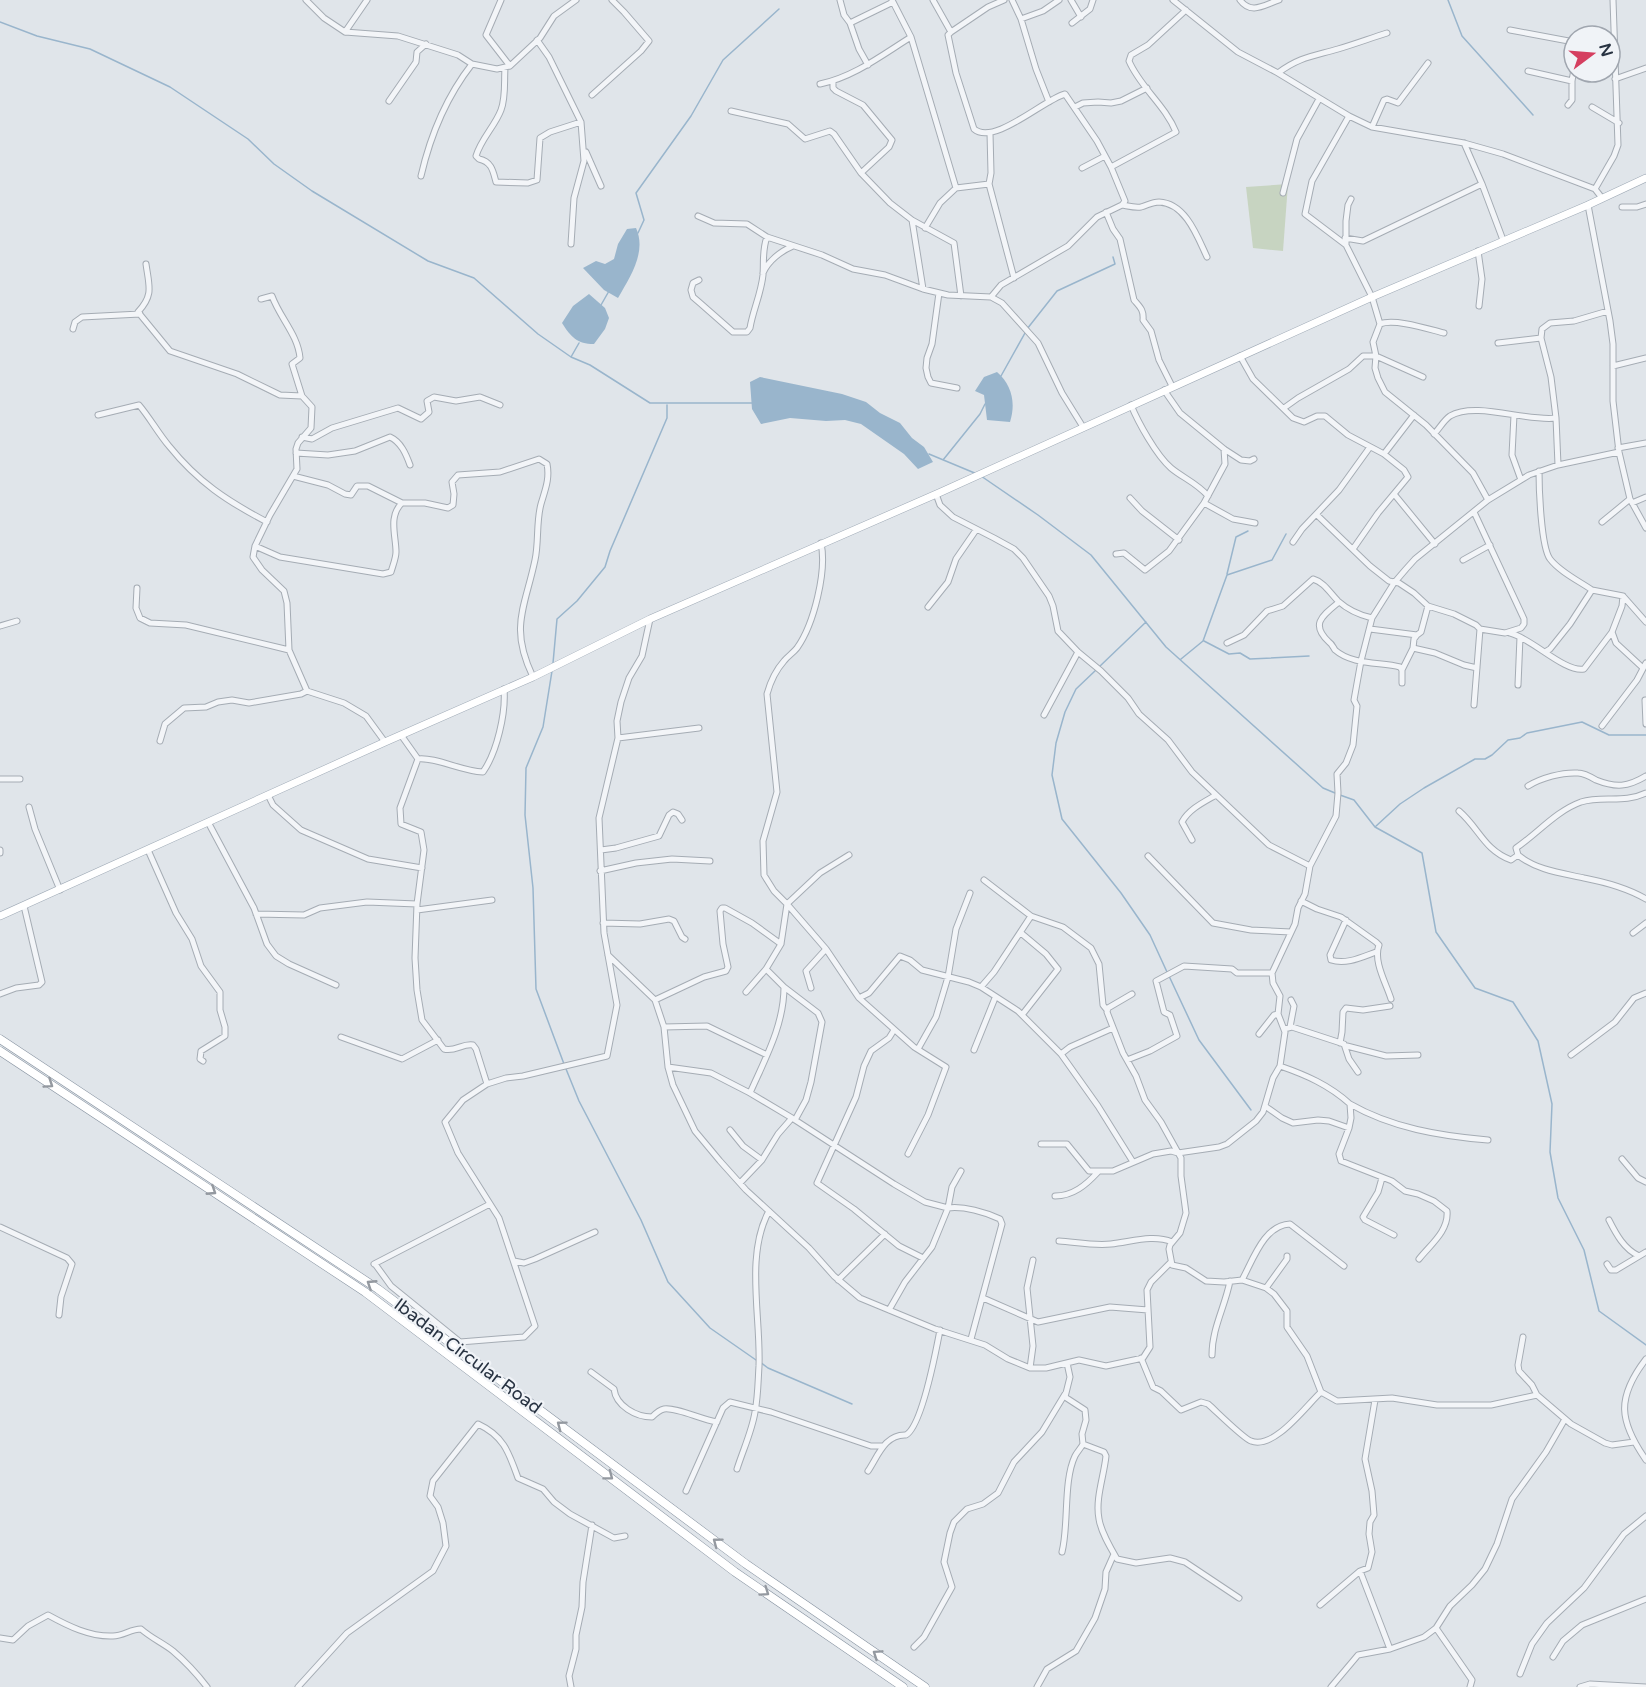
<svg xmlns="http://www.w3.org/2000/svg" width="1646" height="1687" font-family="'Varela Round',sans-serif">
<style>
.green{fill:#c7d4c1}
.water{fill:#99b5cc}
.lines{fill:none;stroke-linecap:round;stroke-linejoin:round}
.stream{stroke:#99b5cc;stroke-width:1.5}
.minor-casing{stroke:#a5acb4;stroke-width:7}
.major-casing{stroke:#9faab6;stroke-width:8}
.highway-casing{stroke:#8793a1;stroke-width:9}
.minor{stroke:#f3f5f8;stroke-width:5}
.major{stroke:#fff;stroke-width:7}
.highway{stroke:#fff;stroke-width:8}
.oneway{stroke:#9499a0}
.labels{text-anchor:middle;dominant-baseline:central;stroke-width:4.5;stroke-linejoin:round;paint-order:stroke}
.street-label{font-size:18px;fill:#283342;stroke:#f0f3f7}
</style>
<rect width="100%" height="100%" fill="#e0e5ea"/>
<path class="green" d="M1288,184L1283,251L1253,248L1246,187Z"/>
<path class="water" d="M636,228C647,252 630,277 618,298L604,290L583,268L596,261L605,264L614,259L618,244L627,229Z
M589,294L605,308L609,318L605,329L594,344C577,344 571,337 562,323L573,306Z
M997,372C1012,385 1016,403 1010,422L987,420L984,395L975,391L984,377Z
M760,377L842,394L866,402L880,413L900,423L912,438L924,447L933,462L918,469L904,454L861,424L845,420L826,421L790,418L761,424L752,409L750,382Z"/>
<g class="lines">
<path class="stream" d="M1448,0L1462,36L1533,115
M0,22L37,36L90,49L170,87L248,139L274,164L312,191L428,261L474,278L538,334L571,357L590,365L650,403H752
M638,233L644,220L636,193L691,116L723,60L779,9
M601,305L609,291
M1027,329L1057,291L1115,264L1113,257
M571,357L579,343
M1001,376L1025,333
M929,454L977,474
M943,460L980,414L985,404
M981,476L1038,515L1091,555L1166,647L1323,788L1335,793
M1227,574L1236,537L1248,531
M1204,641L1229,654L1240,653L1250,659L1309,656
M1181,659L1203,641L1227,575L1272,560L1286,534
M553,663L557,619L577,601L605,567L610,551L667,418V405
M1099,667L1146,622
M1096,670L1076,689L1065,712L1056,743L1052,775L1062,819L1121,893L1150,935L1167,972
M552,671L543,727L526,768L525,815L533,888L536,989L564,1064
M1340,795L1354,800L1375,827L1422,853L1436,932L1475,988L1513,1002L1538,1041L1552,1104L1550,1152L1558,1198L1584,1250L1599,1311L1646,1345
M1375,827L1400,804L1424,788L1475,759H1485L1492,755L1508,740L1520,738L1527,733L1582,722L1609,735H1646
M1169,976L1199,1040L1251,1110
M566,1069L579,1101L641,1220L668,1282L710,1328L756,1360
M760,1362L768,1368L852,1404"/>
<g class="minor-casing">
<path id="minor" d="M306,0L324,18L345,32L398,36L458,55L472,64L497,69L510,66L540,38L554,16L576,0
M501,0L486,35L510,66
M840,0L844,15L850,23L859,49L868,65
M892,0L911,37L956,188
M933,0L951,32
M1012,0L1021,19L1036,69L1049,102
M1071,0L1081,17
M1173,0L1238,52L1278,73L1349,116L1372,127L1464,143L1503,154L1595,189L1602,198
M1240,0C1251,15 1264,5 1279,0
M1021,19L1043,11L1059,0
M850,23L893,2
M1072,23L1090,9L1093,0
M1510,30L1574,42
M345,32L367,0
M537,40L549,57L581,122L584,161L574,198L571,244
M505,68C504,81 506,97 501,110C495,126 481,139 476,156L479,159C492,162 493,171 496,182L528,183L537,180L540,138L550,132L581,122
M1528,71L1572,81
M1278,73C1299,57 1314,56 1338,49C1355,44 1371,38 1387,33
M1615,79L1646,68
M833,82V88L836,91L863,105L892,140L889,147L861,173
M820,84C854,77 882,55 911,37
M592,95L641,51L649,41L624,12L612,0
M389,101L416,62L417,52L426,44
M1568,105L1572,100V81L1574,69
M1075,107L1083,103L1098,102L1111,103L1121,101L1147,88
M1592,107L1619,123
M731,111L788,124L805,139L830,131L834,134L861,173L890,203L912,220L923,289L948,295L991,297L1002,303L1038,343L1062,393L1083,427
M1372,127L1384,100L1387,99L1398,103L1428,63
M990,133L991,173L989,184L1014,278
M1464,143L1482,184L1503,240
M586,152L601,186
M1111,167L1176,132C1165,105 1140,87 1129,61L1131,55L1148,45L1186,10
M1082,168L1105,156
M421,176C430,137 447,96 472,64
M1595,189L1614,156L1618,145L1613,0
M1283,193L1297,139L1319,99
M1351,199L1348,205L1346,221V245L1372,297L1380,324L1373,342L1376,356L1375,368L1378,378L1385,392L1426,425L1473,473L1488,500
M1122,205C1128,206 1135,208 1141,207C1148,205 1152,202 1159,202C1186,203 1198,238 1207,257
M1588,205L1610,321L1613,344V401L1619,452L1630,499L1646,528
M1622,207H1637L1646,204
M1106,212L1113,229L1120,239L1134,300C1140,307 1144,310 1143,320L1151,331L1159,360L1172,386
M698,216L714,223L747,224L767,237L822,255L853,269L885,275L923,289
M912,220L954,243L961,296
M925,228L940,203L956,188L989,184
M1345,238L1363,241L1482,184
M1346,245L1305,214L1312,181L1349,116
M1478,251L1482,279L1479,306
M146,264C149,286 154,295 138,312L170,351L237,374L280,395L302,396
M763,273C768,261 781,251 793,246
M699,280L693,283L691,290L693,297L700,303L733,332H747L750,328C753,310 761,294 763,275C764,262 762,250 767,237
M939,293L932,344L927,358L926,368L928,377L931,383L957,388
M991,297L1001,285L1068,246L1097,217L1122,205L1125,201L1111,167L1097,141L1065,94C1043,100 994,146 974,129L956,73L948,35L951,32L988,7L1004,0
M261,299L272,296C280,318 298,335 300,358L292,364L302,396L312,407L311,428L298,443L296,449L297,469L270,515L255,546L253,557L262,570L284,591L287,603L289,650L307,691L344,703L366,716L385,742
M1380,324C1394,318 1428,329 1444,333
M73,329L75,322L82,317L140,314
M1498,343L1541,338
M1240,356L1253,379L1293,418L1304,422L1317,416H1325L1348,435L1384,454L1414,415
M1613,366L1646,358
M1164,390L1180,413L1224,449L1241,460L1250,461L1254,459
M1131,405C1138,422 1156,455 1171,468C1183,478 1197,483 1208,496
M1284,408L1298,398L1349,369L1363,356H1376L1423,377
M98,415L139,405C150,418 158,433 169,446C198,482 227,501 267,522
M1514,415L1512,455L1521,480
M1434,434C1439,429 1444,420 1450,416C1476,401 1526,422 1556,418
M302,437L312,439L332,428L398,408L421,419L429,412L427,401L434,397L456,401L480,397L500,405
M1618,448L1646,443
M296,453L328,455L355,451L390,437C401,442 406,454 410,465
M1558,465L1556,418L1551,377L1541,338L1542,329L1550,323L1574,321L1608,311
M1539,471C1539,488 1541,547 1550,559C1560,572 1579,581 1592,590
M293,476L328,485L345,494L351,495L357,486H368L402,503
M936,494L940,505L953,517L994,538L1014,549L1023,558L1049,596L1053,606L1058,631L1078,652L1101,671L1128,698L1139,714L1168,740L1192,772L1269,845L1310,866
M1394,494L1435,544
M1130,498L1142,511L1179,540
M1204,503L1233,519L1255,523
M1632,503L1646,497
M1317,515L1370,566L1389,581L1399,583L1414,593L1428,606L1454,614L1476,625L1480,629L1505,633L1521,628L1524,624V619L1474,512
M1602,522L1630,499
M1293,542L1302,529L1339,490L1370,447
M821,543C827,571 814,624 797,648C793,653 788,656 784,661C776,670 770,683 767,694L777,792L763,841L764,875L774,891L787,904L820,873L849,855
M255,546L280,557L383,574L391,572C393,565 396,558 396,552C396,536 388,516 402,503H425L448,508L453,505L454,494L452,482L458,475L500,472L539,459L547,464C550,479 545,490 541,504C536,522 539,542 535,560C525,608 509,627 533,677
M1353,549L1378,513L1408,477L1404,470L1384,454
M1116,554L1124,553L1145,570L1169,551L1204,503L1225,464L1224,449
M1463,560L1490,545
M137,588L136,608L140,618L150,623L186,625L289,650
M1339,602C1322,616 1310,624 1329,642C1332,644 1333,647 1335,650C1352,665 1380,662 1400,667L1402,670V683
M928,607L948,582L956,559L976,530
M0,626L17,621
M1370,629L1417,635L1421,632L1428,606
M1612,632L1616,643L1643,668
M1510,633C1530,637 1565,673 1584,669L1612,632L1622,606L1623,596
M1227,643L1244,635L1267,611L1283,606L1313,579C1324,582 1330,593 1338,601C1348,610 1359,615 1372,618
M1413,648L1435,653L1464,665L1477,668
M1545,652L1550,649L1570,624L1592,590L1623,596L1646,622
M1402,670L1413,648L1414,639L1417,635
M1518,685L1520,637
M1645,700L1646,724
M1474,705L1480,629
M1044,715L1078,652
M1602,726L1637,680L1646,663
M618,738L699,728
M160,741L165,724L184,708L206,707L218,702L232,700L249,703L301,694L307,691
M418,759C436,757 461,771 483,772C497,752 506,713 504,689
M0,779H20
M1528,786C1541,778 1562,772 1578,773C1584,773 1591,777 1596,780C1616,788 1628,787 1646,776
M1646,793C1623,804 1603,795 1581,802C1556,811 1538,833 1516,848L1518,855C1536,870 1561,873 1584,878C1605,882 1627,888 1646,899
M268,795L273,805L301,830L368,859L422,868
M29,807L35,829L60,890
M1459,811C1479,828 1484,850 1511,860L1518,855
M208,822L254,908L267,944L276,956L289,964L336,985
M1192,840L1182,822C1189,809 1204,802 1216,795
M0,850V853
M148,850L176,913L192,939L201,966L220,992V1010L225,1027V1036L201,1051L200,1059L203,1061
M601,850L616,848L659,836L669,815L673,812L678,814L682,820
M1148,856L1213,923L1251,930L1291,932
M600,871L636,863L672,859L710,861
M984,880L1031,916L1063,927L1091,948L1099,964L1103,1005L1107,1010
M1301,901L1317,909L1341,917L1376,942L1379,945C1373,961 1386,983 1391,999
M787,904L826,949L859,998L914,1047L946,1067L928,1115L908,1154
M417,910L492,900
M256,914L304,915L320,908L367,902L417,904
M1346,920L1330,955L1331,960C1346,965 1362,957 1376,952
M603,923L640,924L669,919L674,921L682,937L685,939
M1021,933L1046,954L1058,969L1022,1015
M1633,933L1646,923
M608,955L655,1000L664,1027L668,1067L673,1085L695,1131L720,1161L746,1190L809,1248L834,1276L860,1298L935,1329L985,1345L1008,1359L1030,1368H1046L1079,1360L1106,1366L1143,1358L1150,1347L1147,1290L1151,1282L1171,1262
M784,987L818,1013L822,1022L811,1082L806,1100L795,1120
M981,987L994,972L1031,916
M811,988L806,971L826,949
M746,992L766,969
M0,994L16,988L39,985L42,982L24,906
M1132,994L1108,1008L1107,1012L1123,1053L1136,1076L1145,1100L1161,1122L1181,1158V1176L1186,1213L1180,1233L1170,1245L1169,1249L1172,1265L1186,1268L1206,1281L1224,1282L1242,1280L1266,1288L1287,1259V1256
M859,998L869,993L900,956L910,960L922,970L969,982L981,987L1018,1011L1061,1054L1098,1106L1133,1162
M655,1000L704,977L726,971L728,967L723,944L720,911L722,908H725L752,923L781,944
M664,1027L707,1026L767,1055
M1290,1027L1294,1006L1291,1000
M1284,1029L1292,1027L1344,1044L1349,1059L1358,1072
M894,1030L889,1038L871,1051L864,1066L856,1097L817,1183L854,1209L899,1246L923,1258
M1259,1034L1274,1015L1278,1014
M341,1037L402,1059L438,1040
M1340,1043L1342,1032L1343,1012L1346,1008L1363,1010L1390,1006
M1347,1046L1386,1056L1418,1055
M918,1049L936,1017L948,977L956,929L970,893
M974,1050L995,998
M1061,1054L1070,1047L1113,1028
M1571,1055L1615,1022L1634,998L1646,993
M1127,1060L1150,1051L1177,1036L1170,1015L1164,1012L1156,981L1184,966L1232,969L1237,973H1272
M1280,1066C1306,1075 1329,1085 1350,1104
M668,1067L711,1073L750,1093L792,1118L894,1184L925,1202L948,1208L932,1247L905,1282L889,1310
M487,1084L506,1078L523,1076L607,1056L617,1005L604,933L599,818L618,738L617,721L621,702L629,678L642,656L650,619
M750,1093C765,1059 784,1025 784,987L766,969L781,944L787,904
M1265,1106L1282,1118L1293,1123L1318,1120L1329,1121L1349,1128L1351,1118L1350,1104C1392,1128 1440,1136 1488,1140
M1349,1128L1339,1154L1341,1161L1392,1181L1405,1191L1418,1194L1434,1201L1447,1211C1449,1231 1430,1245 1419,1259
M730,1130L743,1146L762,1160
M1041,1144H1067L1089,1171H1113L1153,1154L1171,1151L1178,1153L1219,1147L1227,1144L1256,1121L1263,1112L1273,1078L1280,1066L1285,1032L1278,1014L1280,996L1273,983L1272,973L1295,924L1298,908L1305,894L1310,866L1336,816L1338,793L1337,774L1346,763L1353,745L1357,706L1354,700L1361,661L1372,618L1394,583L1406,569L1415,559L1488,500L1529,475L1558,465L1619,452
M1622,1159L1638,1178L1646,1182
M961,1171L952,1187L948,1208C964,1206 985,1212 1000,1219L1002,1224L971,1339
M1382,1178L1378,1192L1363,1217L1365,1220L1394,1235
M740,1183L762,1160L778,1134L792,1118
M1055,1196C1073,1196 1086,1185 1098,1172
M1609,1220C1616,1234 1624,1249 1639,1256
M0,1227L67,1258L72,1264L61,1297L59,1315
M1059,1241C1075,1242 1094,1246 1111,1244C1131,1242 1153,1234 1172,1242
M514,1261L524,1263L535,1259L595,1232
M374,1264L490,1204
M375,1264L391,1286L460,1342L524,1337L535,1326L499,1218L458,1153L445,1122L463,1100L487,1084L476,1049L473,1045C463,1043 455,1052 444,1049L422,1020L417,990L415,958L417,904L424,850L421,832L401,824L400,808L418,759L401,735
M1607,1264L1611,1270H1616L1646,1252
M838,1280L885,1234
M1242,1280C1253,1260 1264,1225 1290,1224L1344,1266
M1266,1288L1274,1294L1287,1311V1327L1307,1356L1321,1392L1337,1401L1392,1398L1437,1405H1491L1537,1395
M983,1298L1038,1322L1110,1307L1148,1310
M1523,1337L1518,1365L1519,1371L1532,1385L1537,1395L1571,1424L1605,1443L1612,1445L1634,1442
M1212,1355C1212,1328 1225,1307 1230,1281
M1141,1358L1153,1387L1161,1391L1181,1410L1201,1402L1208,1404C1216,1411 1244,1439 1251,1441C1274,1450 1305,1407 1321,1392
M1646,1359C1616,1398 1619,1421 1646,1460
M1067,1363L1070,1377L1065,1397L1085,1410L1086,1420L1082,1434L1083,1444L1104,1452L1106,1456C1104,1476 1095,1499 1099,1519C1101,1532 1110,1547 1117,1559L1136,1563L1170,1558L1185,1562L1239,1598
M1030,1368L1033,1346L1027,1288L1033,1260
M591,1372L614,1389C616,1406 636,1417 652,1417C656,1413 659,1410 664,1409C676,1407 702,1420 717,1422
M737,1469C743,1450 752,1431 755,1412C758,1397 758,1381 759,1366C761,1317 745,1255 769,1211
M868,1471C878,1456 885,1434 906,1435C922,1426 936,1351 940,1330
M686,1491L723,1408L730,1402L771,1412L871,1446H883
M1062,1552C1069,1525 1063,1481 1075,1456C1077,1452 1081,1448 1083,1444
M1360,1571L1390,1649L1424,1637L1436,1628L1472,1680L1470,1687
M1320,1605L1360,1571L1368,1568L1372,1552L1369,1534L1370,1522L1374,1515L1372,1491L1365,1459L1375,1400
M1436,1628L1450,1606L1472,1585L1485,1569L1497,1544L1512,1499L1546,1452L1565,1419
M0,1638L13,1640L28,1626L48,1615C68,1626 90,1637 113,1636C123,1636 131,1629 141,1629C151,1638 163,1643 173,1651C186,1662 197,1674 207,1687
M914,1647L924,1637L952,1587L944,1562L950,1533L954,1522L967,1509L983,1504L998,1493L1014,1462L1042,1432L1065,1394
M1553,1657L1563,1641L1582,1625L1646,1599
M1520,1674L1532,1644L1547,1623L1584,1588L1624,1534L1646,1516
M298,1687L347,1633L433,1571L446,1546L443,1523L438,1507L430,1496L433,1481L478,1424C504,1436 509,1453 518,1478L543,1489L554,1502L570,1514L614,1538L625,1536
M571,1687L569,1676L576,1649V1635L582,1607L583,1582L592,1525
M1037,1687L1047,1669L1076,1651L1095,1618L1105,1589L1106,1572L1114,1554
M1331,1687L1358,1655L1390,1649
M1580,1687L1590,1684L1646,1687"/>
</g>
<g class="major-casing">
<path id="major" d="M0,916L385,742L533,677L650,619L941,492L1372,297L1588,205L1646,178"/>
</g>
<g class="highway-casing">
<path id="highway" d="M0,1039L378,1289L746,1564L925,1687
M0,1051L365,1292L735,1572L903,1687"/>
</g>
<use href="#minor" class="minor"/>
<use href="#major" class="major"/>
<use href="#highway" class="highway"/>
</g>
<defs><path id="oneway-chevron" d="M-2-3.5L2.5 0L-2 3.5" fill="none" stroke-width="1.6" stroke-linecap="round" stroke-linejoin="round" transform="scale(1.5)"/></defs>
<g class="oneway">
<use href="#oneway-chevron" transform="translate(49 1084) rotate(34)"/>
<use href="#oneway-chevron" transform="translate(212 1191) rotate(33)"/>
<use href="#oneway-chevron" transform="translate(371 1284) rotate(-147)"/>
<use href="#oneway-chevron" transform="translate(561 1425) rotate(-143)"/>
<use href="#oneway-chevron" transform="translate(609 1476) rotate(37)"/>
<use href="#oneway-chevron" transform="translate(717 1542) rotate(-143)"/>
<use href="#oneway-chevron" transform="translate(765 1592) rotate(35)"/>
<use href="#oneway-chevron" transform="translate(877 1654) rotate(-146)"/>
</g>
<g class="labels">
<g class="street-label">
<text transform="translate(468 1356) rotate(37)">Ibadan Circular Road</text>
</g>
</g>
<g transform="translate(1592 54) rotate(74)"><circle r="28" fill="#f0f3f7" stroke="#a0a6af" stroke-width="1.5"/>
<path d="M0-4.5L10 22L0 15L-10 22Z" fill="#d53f60"/>
<text y="-9" font-size="16" font-weight="bold" text-anchor="middle" fill="#283342">N</text>
</g>
</svg>
